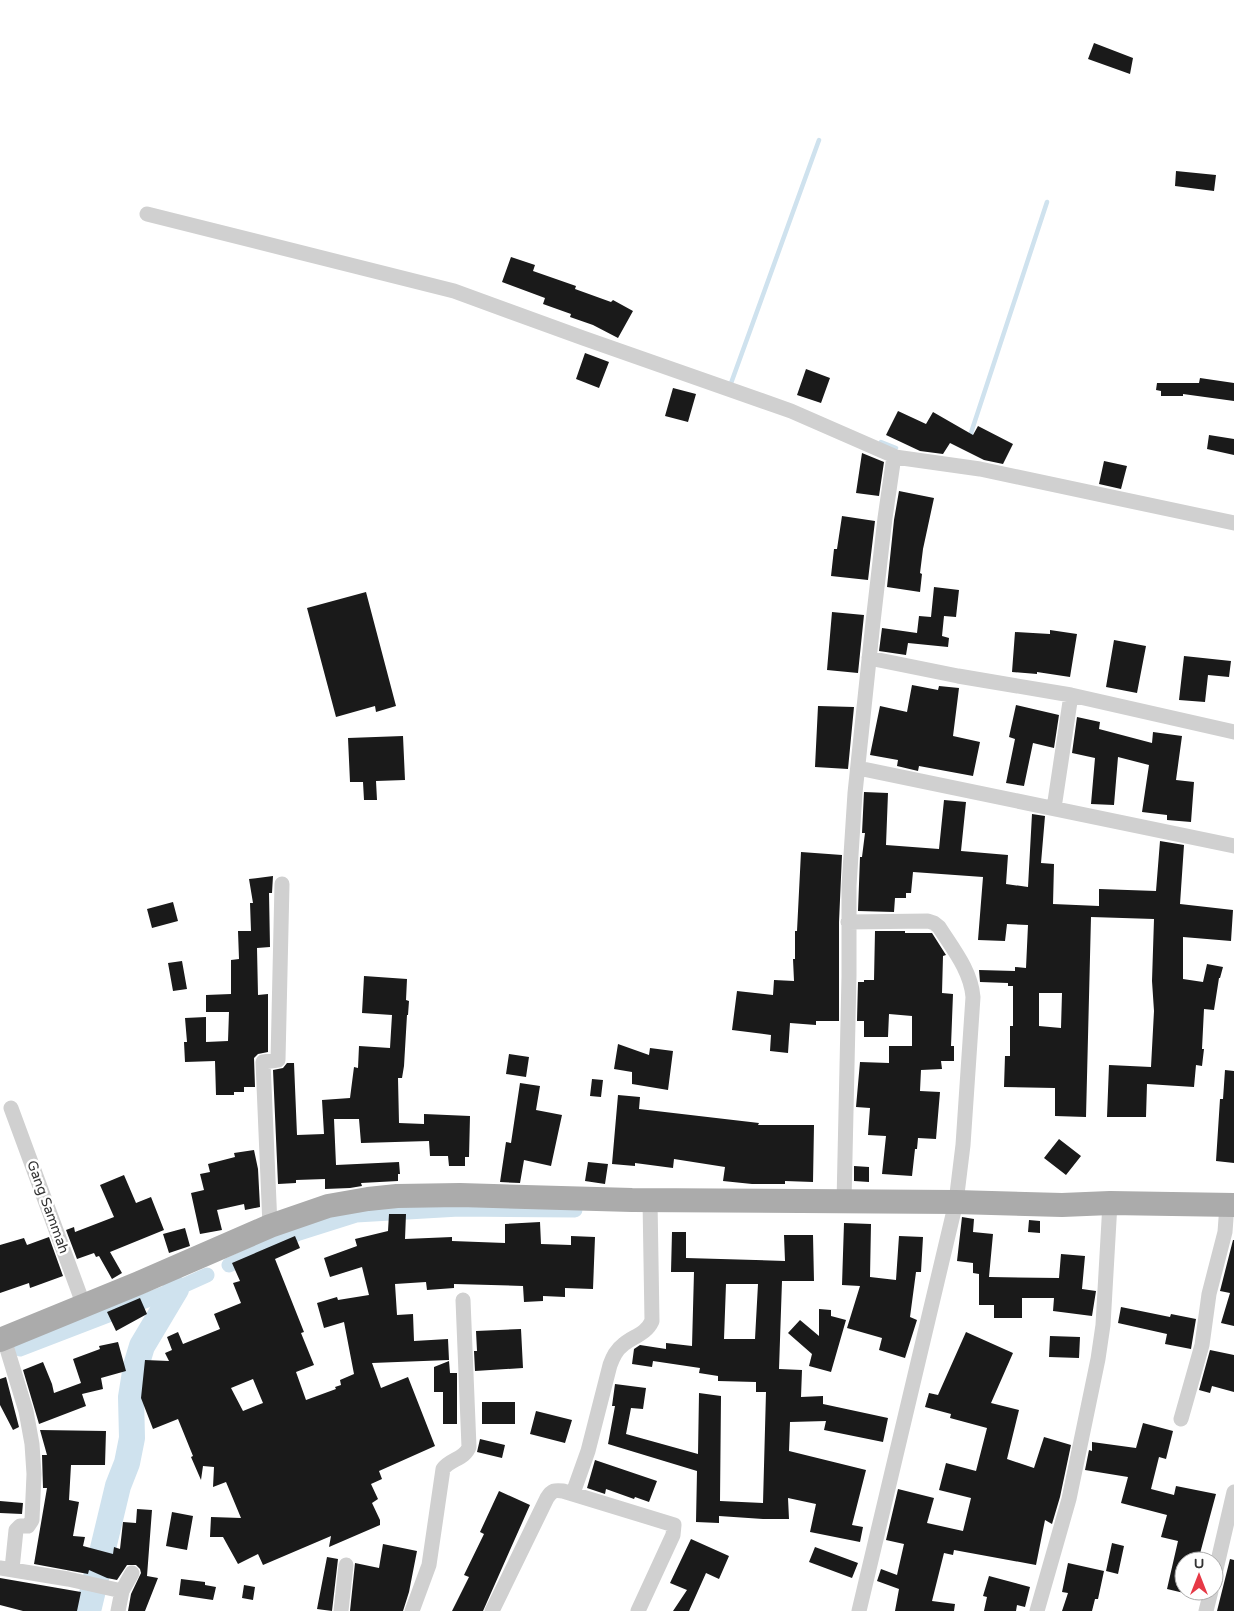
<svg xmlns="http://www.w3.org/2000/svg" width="1234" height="1611" font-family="'Varela Round',sans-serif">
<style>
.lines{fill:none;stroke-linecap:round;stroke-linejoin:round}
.stream{stroke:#cfe2ee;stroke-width:4.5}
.canal{stroke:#cfe2ee;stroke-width:15}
.river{stroke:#cfe2ee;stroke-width:26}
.building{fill:#1a1a1a;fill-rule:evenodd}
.street{stroke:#d0d0d0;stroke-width:15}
.primary{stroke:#ababab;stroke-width:24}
.labels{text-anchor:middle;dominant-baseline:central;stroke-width:5;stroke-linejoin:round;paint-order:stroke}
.street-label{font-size:14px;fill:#333;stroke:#fff}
</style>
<rect width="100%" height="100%" fill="#fff"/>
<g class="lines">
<path class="stream" d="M730,386L819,140
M969,439L1047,202
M881,442L896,448"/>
<path class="canal" d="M229,1265L299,1233L356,1215L459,1209L575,1210
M20,1349L176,1289L207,1275"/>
<path class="river" d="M88,1611L118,1486L127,1463L132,1438L131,1397L136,1366L142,1346L176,1289"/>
</g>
<path class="building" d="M1094,43L1133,58L1130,74L1088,59Z
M1176,171L1216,175L1214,191L1175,186Z
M511,257L535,265L533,271L576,286L575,289L611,302L613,300L633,311L618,338L593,325L570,317L571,314L543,304L545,298L502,282Z
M585,353L609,362L599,388L576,379Z
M806,369L830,378L821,403L797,395Z
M1200,378L1234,383V401L1183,394V396H1161V391L1156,390L1157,383H1199Z
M673,388L696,394L688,422L665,416Z
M898,411L926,424L933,412L973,435L978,426L1013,444L1003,464L984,460L950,443L943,454L920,451L886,435Z
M1209,435L1234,439V455L1207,449Z
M862,453L884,462L879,496L856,493Z
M1104,461L1127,466L1121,489L1099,484Z
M899,491L934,498L923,549L920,573L922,574L920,592L887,587L894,520Z
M842,516L875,521L868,580L831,576L834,549H837Z
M934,587L959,590L956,617L944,616L942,636L949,638L948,647L908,643L906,655L879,651L882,628L917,633L919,616L931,617Z
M366,592L396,706L376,712L375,706L336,717L307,608Z
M832,612L864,615L858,673L827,670Z
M1050,630L1077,634L1070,677L1037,672V674L1012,672L1015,632L1050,634Z
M1114,640L1146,646L1137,693L1106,687Z
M1184,656L1231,661L1229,677L1208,675L1205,702L1179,700Z
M912,685L938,690L939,686L959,688L953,736L980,742L973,776L919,766L918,771L897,766L898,760L870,755L880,706L907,712Z
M1016,705L1059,715L1054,748L1033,743L1024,786L1006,783L1015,739L1009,737Z
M818,706L854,707L848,769L815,767Z
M1077,717L1100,722L1099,729L1152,743L1153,732L1182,736L1176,780L1194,782L1191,822L1167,820V815L1142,812L1149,765L1118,757L1114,805L1091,804L1095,758L1072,753Z
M403,736L405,780L376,781L377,800H364L363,782H350L348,738Z
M864,792L888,793L886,845L939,849L944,800L966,802L961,851L1008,855L1006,884L1028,887L1032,814L1045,816L1041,863L1054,864L1053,904L1099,906V889L1156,891L1160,841L1184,845L1180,904L1233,910L1231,941L1183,937V979L1203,982L1207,964L1223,967L1220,978H1219L1214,1010L1204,1009L1202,1049H1204L1202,1066L1196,1065L1194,1087L1147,1084L1146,1117H1107L1109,1065L1151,1067L1154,1011L1152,981L1154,919L1091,917L1086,1117L1055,1116V1088L1004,1087L1005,1056H1010V1026H1013V986H1008V983L980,982L979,970L1015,971V967L1026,968L1028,925L1007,924L1005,941L978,940L983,877L913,872L911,893H906V898H895L894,912L858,911L860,857H862L865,833H862ZM1039,993H1062L1061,1028L1039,1026Z
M801,852L842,855L839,922V1021H816V1025L790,1023L788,1053L770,1051L771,1035L732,1030L737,991L773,995L774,980L794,981L793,959H795V931H797Z
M273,876L272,893H269L270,947L257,948L258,995L268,994V1052L258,1054L254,1058L255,1087H244V1092H234V1095H216L215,1061L185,1062L184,1042H187L185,1018L206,1017V1042L228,1041L229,1012H206V995L231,994V960L239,959L238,931H251L250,903H253L249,879Z
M173,902L178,921L152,928L147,909Z
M875,931H905V933H932L946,955L943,956L942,993L953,994L951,1046H954V1061H941L942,1069L921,1070L920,1091L940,1092L936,1139L918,1138L917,1149H915L912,1176L882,1174L886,1136L868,1135L870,1108L856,1107L860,1062L889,1063V1046H912V1016L889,1014L888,1037H864V1021H857L858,982H864V980H874Z
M182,961L187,989L173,991L168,963Z
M364,976L407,979L406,1000L409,1001L408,1015H407L404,1066L402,1078H398L399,1123L424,1124V1114L470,1116L469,1157H465V1166H449L448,1156H430L429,1141L361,1143L359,1119H334L336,1165L399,1162L400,1174H398V1181L361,1183L362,1186L350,1188L325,1189V1179L296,1180V1183L278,1184L273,1070L283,1068L287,1063H294L297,1135L324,1134L322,1100L350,1098L354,1067L358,1068L359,1046L390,1048L392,1015L362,1013Z
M618,1044L649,1055L650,1048L673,1051L668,1090L632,1084V1072L614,1069Z
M509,1054L529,1057L526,1077L506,1074Z
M1225,1070L1234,1071V1163L1216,1161L1220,1099H1223Z
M592,1079L603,1080L601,1097L590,1096Z
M520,1083L540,1086L536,1110L562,1115L551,1166L524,1160L520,1183L500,1182L506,1142L511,1143Z
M618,1095L640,1097L639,1109L759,1123L758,1125H814L813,1182L785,1181V1184H752L723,1181L725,1167L674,1159L673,1168L635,1163V1166L612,1164Z
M1059,1139L1081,1156L1066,1175L1044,1158Z
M254,1150L258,1169L260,1207L245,1210L244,1204L217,1210L222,1230L200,1234L191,1193L204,1190L200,1174L210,1172L208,1164L235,1157L234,1153Z
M588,1162L608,1164L605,1184L585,1181Z
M854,1166L869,1167V1182L854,1181Z
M124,1175L136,1203L151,1197L164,1230L110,1252L122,1273L112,1279L99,1256L96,1257L94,1253L77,1259L66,1230L74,1227L75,1232L114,1217L100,1185Z
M389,1214H406L405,1239L452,1237V1241L505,1243V1224L540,1222L541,1244L571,1245V1236L595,1237L593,1289L565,1288V1297L543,1296V1301L524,1302L523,1286L454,1284V1288L427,1290L426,1282L395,1284L397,1315L413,1314L414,1341L448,1339L449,1360L372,1363L381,1388L408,1377L435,1446L379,1471L382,1479L371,1484L378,1499L372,1503L380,1520V1525L329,1547L331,1536L263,1565L258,1554L238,1564L223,1537H210L211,1517L241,1518L226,1482L213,1487L214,1467L203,1466L201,1480L191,1457L193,1456L178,1419L153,1429L141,1398L145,1360L169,1361L165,1353L172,1350L167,1337L178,1332L183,1344L220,1329L214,1314L241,1303L233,1283L240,1281L232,1263L295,1236L300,1248L275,1259L304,1332L301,1333L314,1365L296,1372L306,1400L336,1389L335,1387L341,1385L340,1380L354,1374L344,1322L324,1328L317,1303L337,1297L338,1300L369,1295L362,1267L330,1277L324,1258L357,1246L355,1239L388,1231ZM253,1379L263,1403L243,1411L231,1388Z
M962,1217L974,1219L973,1232L993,1234L989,1277L1059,1278L1061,1254L1085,1256L1082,1289L1096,1291L1092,1316L1053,1311L1054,1298H1022V1318H994V1305H979V1274L973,1273V1263L957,1261Z
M1029,1220L1040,1221V1233L1028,1232Z
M844,1223L871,1224L870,1277L896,1280L899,1236L923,1237L921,1272H916L910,1317L917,1320L905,1358L879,1350L882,1338L847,1328L860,1286L842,1285Z
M185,1228L190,1246L169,1253L163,1234Z
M672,1232H686V1258L785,1261L784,1235H813L814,1281H782L779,1369L802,1370L801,1397L823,1396V1404L888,1418L883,1442L824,1430L826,1421L790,1422L789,1451L866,1470L852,1525L863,1527L860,1542L810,1532L816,1504L788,1498L789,1519H763L719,1516V1523L696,1522L697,1471L608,1444L615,1406H612L615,1384L646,1388L643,1409L631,1408L626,1434L698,1454L699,1393L721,1396L720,1501L763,1503L766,1392H756V1382L718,1381V1376L699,1373L700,1368L653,1361L652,1367L632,1364L634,1349L640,1345L666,1349V1343L692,1346L694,1272H671ZM726,1284H758L755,1339H724Z
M49,1237L63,1276L30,1288L29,1283L0,1293V1245L24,1238L27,1245Z
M1233,1240H1234V1326L1221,1323L1230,1293L1220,1291Z
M140,1298L147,1314L116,1331L107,1312Z
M1121,1307L1170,1317L1171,1314L1196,1319L1191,1349L1165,1344L1167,1334L1118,1323Z
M819,1309L831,1310V1316L846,1320L831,1372L809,1366L812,1354L788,1333L800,1320L819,1336Z
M521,1329L523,1368L475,1371L474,1351H477L476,1331Z
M966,1332L1013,1353L991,1403L1019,1410L1007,1459L1034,1468L1044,1437L1071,1445L1060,1497L1052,1524L1045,1520L1036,1565L954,1550L953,1555L944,1553L932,1601L955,1604L954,1611H895L899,1589L877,1581L881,1569L897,1575L904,1544L886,1540L898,1489L934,1498L927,1523L963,1531L971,1498L939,1490L946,1463L976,1471L987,1428L950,1418L951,1414L925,1407L929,1393L938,1395Z
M1050,1336L1080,1337L1079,1358L1049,1357Z
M118,1342L126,1371L101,1378L103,1389L82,1394L86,1406L39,1424L23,1370L43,1362L52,1384L54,1393L81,1383L73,1359L100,1349L99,1346Z
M1210,1350L1234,1355V1392L1212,1386L1210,1393L1199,1390Z
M449,1361L450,1373H457V1424H443V1392H434V1367Z
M6,1377L19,1427L13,1430L0,1405V1379Z
M482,1402H515V1424H482Z
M536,1411L572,1420L565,1443L530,1434Z
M1143,1423L1173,1431L1166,1459L1159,1457L1151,1489L1174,1495L1176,1486L1216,1494L1198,1561H1184V1593L1167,1589L1178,1541L1161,1537L1167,1515L1121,1503L1128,1477L1085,1470L1089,1450L1092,1451V1442L1136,1448Z
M40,1430L106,1431L105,1465H71L69,1500L79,1502L73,1536L85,1537L83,1546L113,1554L114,1547L120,1549L123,1522L136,1523L137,1509L152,1510L147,1576L158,1578L145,1611H128L131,1594L141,1573L140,1569L136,1565H127L117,1580L107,1578L89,1570L88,1574L34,1564L47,1488H43L42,1455H47Z
M480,1439L505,1445L502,1458L477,1452Z
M595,1460L657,1481L649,1502L635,1497L634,1499L606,1489L605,1494L587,1488Z
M499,1491L530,1505L483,1611H452L469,1577L464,1575L484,1534L480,1532Z
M0,1501L23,1503L22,1514L0,1513Z
M172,1512L193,1516L187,1550L166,1546Z
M691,1539L729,1556L719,1579L706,1573L689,1611H673L687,1590L670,1583Z
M1112,1543L1124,1546L1118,1574L1106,1571Z
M383,1544L417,1551L409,1592L403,1611H350L355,1563L379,1568Z
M815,1547L858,1563L852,1578L809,1562Z
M327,1557L338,1559L332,1611L317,1609Z
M1230,1559L1234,1560V1611H1217Z
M1068,1563L1104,1571L1098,1599H1095L1092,1611H1062L1068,1593L1062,1592Z
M989,1576L1030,1587L1025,1607L1017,1605L1016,1611H984L987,1597L983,1596Z
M0,1578L81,1592L77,1611H23L0,1605Z
M181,1579L205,1582V1585L216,1587L213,1600L179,1595Z
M244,1585L255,1587L253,1600L242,1598Z"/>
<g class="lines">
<path class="street" d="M147,214L454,291L583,338L791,411L894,456L885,518L873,622L855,793L849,886V976L844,1202
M895,457L980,469L1234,523
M869,658L958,676L1071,695L1234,732
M858,768L1234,846
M1054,808L1071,695
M848,922L928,921L934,923L939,927C953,949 971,971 973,997L963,1145L956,1202L859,1611
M11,1108L84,1306
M270,1226L263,1062L278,1060L282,884
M4,1339L26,1411L32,1444L34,1474L32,1520L28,1526H20L16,1530L12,1569
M1181,1419L1202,1345L1209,1294L1225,1232L1227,1205
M573,1493L588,1451L610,1365C613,1357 616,1350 624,1344C634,1336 646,1334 652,1321L650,1200
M0,1568L68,1579L122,1591L118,1611
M1214,1578L1234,1492
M122,1591L132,1573
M341,1611L346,1565
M412,1611L429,1565L443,1469C450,1459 465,1459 469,1447L463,1300
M492,1611L547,1498C552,1490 555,1490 563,1491L674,1525L673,1535L638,1611
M1037,1611L1069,1499L1098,1359L1103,1325L1110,1203
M1206,1611L1211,1591"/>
<path class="primary" d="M0,1340L139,1283L270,1226L328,1206L368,1199L397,1196L460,1195L632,1200L956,1202L1062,1205L1110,1203L1234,1205"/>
</g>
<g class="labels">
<g class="street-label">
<text transform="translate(48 1207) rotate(70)">Gang Sammah</text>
</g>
</g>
<g transform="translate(1199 1576)"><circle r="24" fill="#ffffff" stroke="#adadad"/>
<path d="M0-4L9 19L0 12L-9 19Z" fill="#e63946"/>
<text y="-8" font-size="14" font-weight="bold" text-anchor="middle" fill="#333333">U</text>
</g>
</svg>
